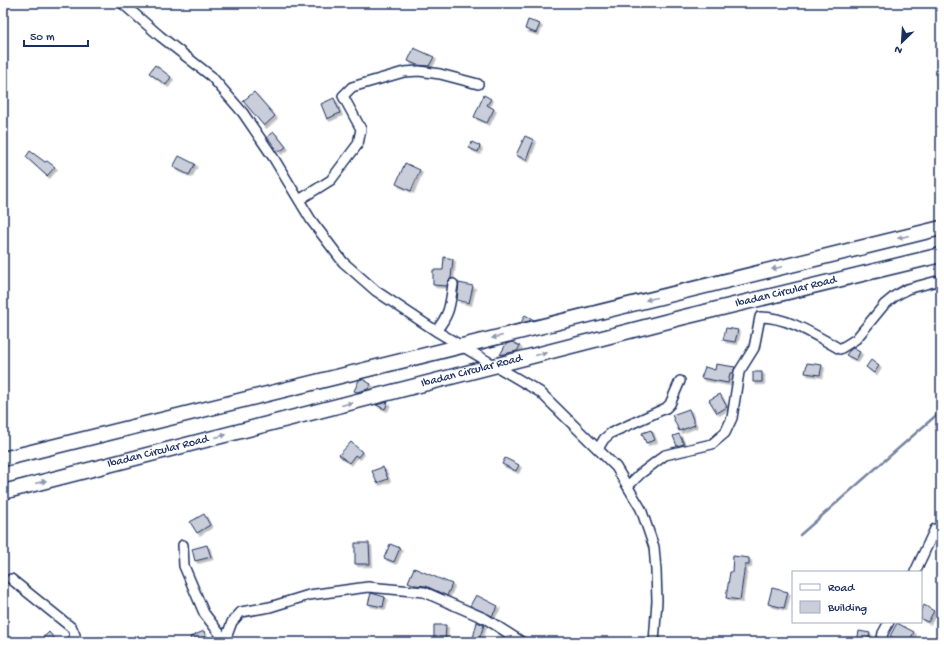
<svg xmlns="http://www.w3.org/2000/svg" width="944" height="645" font-family="'Gochi Hand',sans-serif">
<style>
.lines{fill:none;stroke-linecap:round;stroke-linejoin:round}
.stream{stroke:#77839f;stroke-width:2.5}
.building{fill:#caceda;stroke:#1b2f5e;filter:url(#shadow)}
.minor-casing{stroke:#1b2f5e;stroke-width:12}
.highway-casing{stroke:#1b2f5e;stroke-width:17}
.minor{stroke:#fff;stroke-width:9}
.highway{stroke:#fff;stroke-width:14}
.oneway{fill:#8d97ae}
.labels{text-anchor:middle;dominant-baseline:central;stroke-width:3;stroke-linejoin:round;paint-order:stroke}
.street-label{font-size:12px;fill:#1b2f5e;stroke:#fff}
</style>
<defs>
<filter id="shadow"><feDropShadow dx="2.5" dy="2.5" stdDeviation="0" flood-color="#0004"/></filter>
</defs>
<rect width="100%" height="100%" fill="#fff"/>
<filter id="ink" filterUnits="userSpaceOnUse"><feTurbulence type="fractalNoise" baseFrequency=".025" numOctaves="2"/><feDisplacementMap in="SourceGraphic" scale="8" xChannelSelector="R" yChannelSelector="G"/><feConvolveMatrix kernelMatrix="1 2 1 2 8 2 1 2 1" color-interpolation-filters="sRGB"/></filter>
<g filter="url(#ink)">
<g class="lines">
<path class="stream" d="M800,535L941,411"/>
</g>
<path class="building" d="M528,20L540,24L536,33L525,29Z
M414,48L434,57L429,66L417,65L408,61Z
M155,65L171,77L166,85L149,73Z
M254,92L275,116L264,126L243,101Z
M484,95L491,99L487,105L494,109L487,123L474,117Z
M334,98L340,113L327,119L321,104Z
M274,132L286,147L279,152L267,137Z
M525,136L534,140L526,160L516,155Z
M472,142L480,146L478,152L469,148Z
M30,151L45,162L47,161L55,167L47,176L26,157Z
M179,156L195,164L189,175L173,167Z
M405,163L420,170L411,191L396,184Z
M444,257L453,259L451,278L448,281L447,286L433,285V270H443Z
M459,283L473,286L469,303L457,300Z
M525,315L534,320L521,323Z
M726,328L738,330L735,342L723,340Z
M512,342L520,346L517,351L500,355L506,344Z
M853,348L860,352L856,360L846,355L849,351Z
M871,360L879,366L874,373L866,367Z
M807,363L822,365L820,375L805,373Z
M716,364L735,367L733,373H730L728,383L701,378L705,367L715,370Z
M753,372H762V382H753Z
M362,379L371,384L368,389L357,392L354,391L359,380Z
M720,394L727,407L717,413L709,400Z
M388,402L385,409L376,405Z
M689,409L695,425L679,431L672,415Z
M651,430L655,440L646,443L642,433Z
M679,434L684,444L677,446L673,436Z
M351,442L362,452L358,457L355,455L349,463L339,455Z
M505,458L519,465L516,471L502,464Z
M383,467L388,479L377,483L372,471Z
M204,514L210,525L197,533L190,522Z
M355,543H369L370,564H355Z
M390,544L400,548L394,562L384,558Z
M207,545L211,557L195,561L192,549Z
M733,556L749,558V565H745L740,600L726,598L730,572H732Z
M414,568L452,584L447,596L426,586L415,585L408,582Z
M772,588L788,592L784,608L768,604Z
M371,593L385,597L383,607L368,604Z
M476,595L498,606L492,616L470,606Z
M924,605L934,611L928,622L921,619V610Z
M477,622L484,625L478,642H472Z
M897,623L914,632L909,642H902L890,636Z
M434,625H446L445,642H434Z
M204,631L206,637L192,642L190,637Z
M859,631L870,633L868,642H857Z
M49,632L57,642H37L46,635Z"/>
<g class="lines">
<g class="minor-casing">
<path id="minor" d="M122,3L160,36L211,76L243,113L273,157L311,220L343,262L376,291L436,331L540,392L616,467L641,509L654,547L656,570L657,601L654,642
M299,200L331,180L358,144L361,129L343,96L352,87L404,72L419,71L440,74L478,84
M436,331C450,314 450,305 453,284
M598,449L604,439L611,433L666,408L670,404L680,381
M628,486L640,474L665,455L712,444L725,433L732,418L739,372L754,348L760,317C789,317 816,336 840,349L856,339L884,305L895,296L907,289L941,280
M183,545L184,566L204,613L223,638H226
M915,572L935,529L941,527
M11,579L72,628L75,635L72,642
M226,642V638L232,622L241,612L270,607L309,595L368,587L424,592L486,619L522,642
M881,642L883,633L889,622"/>
</g>
<g class="highway-casing">
<g id="highway">
<path d="M3,459L941,228"/>
<path id="s1" d="M3,492L684,317L941,255"/>
</g>
</g>
<use href="#minor" class="minor"/>
<use href="#highway" class="highway"/>
</g>
<defs><path id="oneway-solid" d="M-6-.8H1V-3.2L6.5 0L1 3.2V.8H-6Z"/></defs>
<g class="oneway">
<use href="#oneway-solid" transform="translate(903 237) rotate(166)"/>
<use href="#oneway-solid" transform="translate(777 268) rotate(166)"/>
<use href="#oneway-solid" transform="translate(651 299) rotate(166)"/>
<use href="#oneway-solid" transform="translate(497 337) rotate(166)"/>
<use href="#oneway-solid" transform="translate(541 354) rotate(-14)"/>
<use href="#oneway-solid" transform="translate(347 404) rotate(-14)"/>
<use href="#oneway-solid" transform="translate(221 436) rotate(-14)"/>
<use href="#oneway-solid" transform="translate(41 482) rotate(-14)"/>
</g>
</g>
<g class="labels">
<g class="street-label">
<text stroke="none"><textPath href="#s1" startOffset="808">Ibadan Circular Road</textPath></text>
<text stroke="none"><textPath href="#s1" startOffset="484">Ibadan Circular Road</textPath></text>
<text stroke="none"><textPath href="#s1" startOffset="160">Ibadan Circular Road</textPath></text>
</g>
</g>
<rect width="944" height="645" fill="none" stroke="#fff" stroke-width="16"/>
<rect x="8" y="8" width="928" height="629" fill="none" stroke="#1b2f5e" stroke-width="1.5" filter="url(#ink)"/>
<rect x="792" y="571" width="130" height="52" fill="#ffffff" stroke="#a4acbf"/>
<rect x="800" y="584" width="20" height="6" fill="#ffffff" stroke="#a4acbf"/>
<text x="828" y="591" font-size="12" fill="#1b2f5e">Road</text>
<rect x="800" y="601" width="20" height="12" fill="#caceda" stroke="#a4acbf"/>
<text x="828" y="611" font-size="12" fill="#1b2f5e">Building</text>
<g transform="translate(902 42) rotate(205)" stroke="#ffffff" stroke-width="3" paint-order="stroke">
<path d="M0-3L7 15L0 10L-7 15Z" fill="#1b2f5e"/>
<text y="-6" font-size="11" font-weight="bold" text-anchor="middle" fill="#1b2f5e">N</text>
</g>
<path d="M24 40v6h64v-6" fill="none" stroke="#1b2f5e" stroke-width="2"/>
<text x="30" y="40" font-size="12" fill="#1b2f5e" stroke="#ffffff" stroke-width="3" paint-order="stroke">50 m</text>
</svg>
